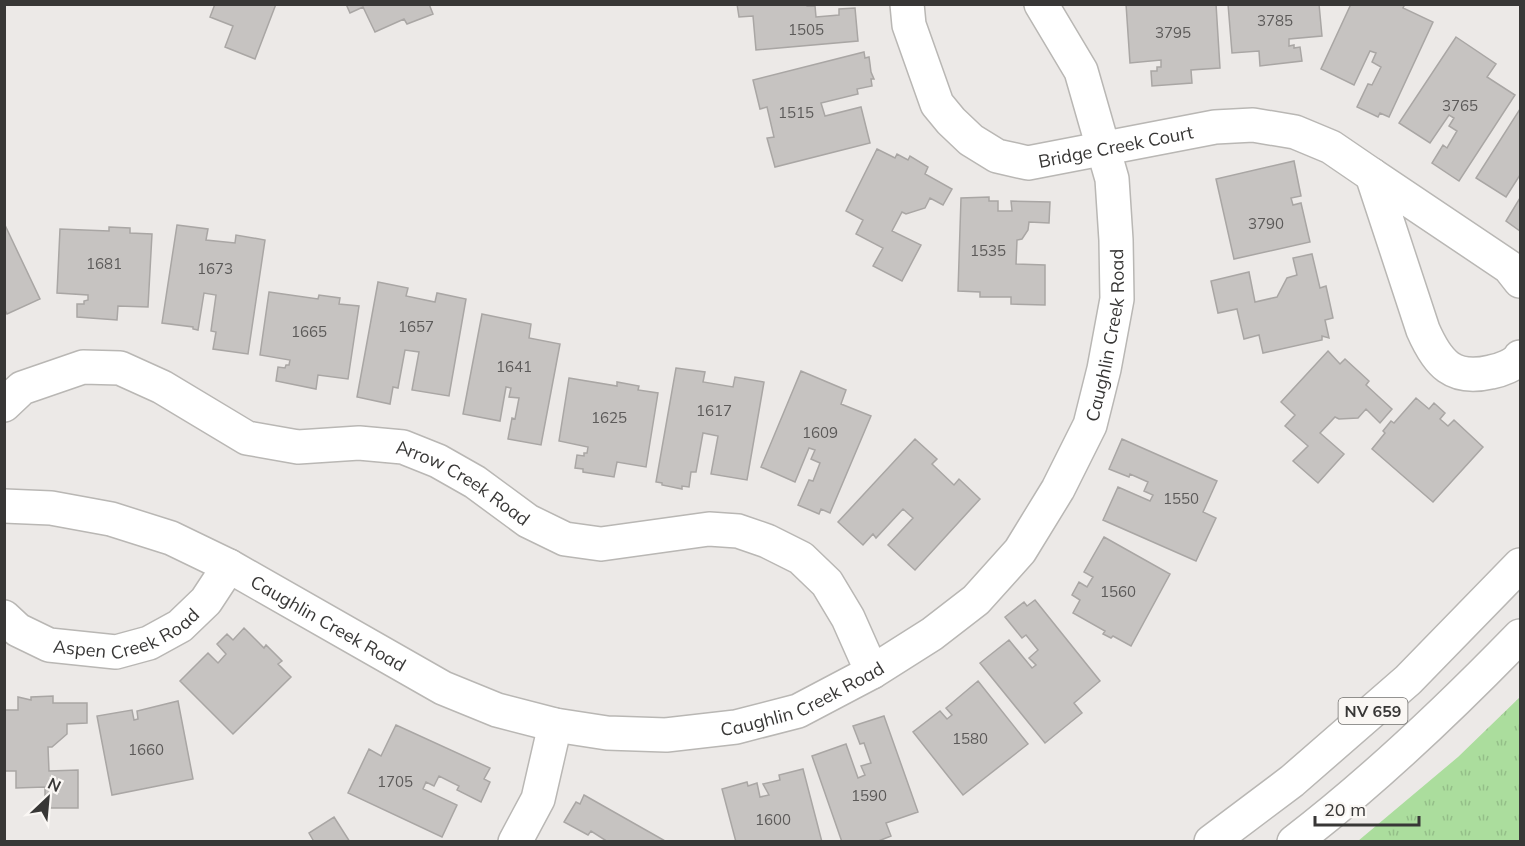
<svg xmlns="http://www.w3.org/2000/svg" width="1525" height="846" font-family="Mulish,sans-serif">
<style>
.grass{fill:url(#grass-tufts)}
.building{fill:#c6c3c1;stroke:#a9a6a4;stroke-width:1.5}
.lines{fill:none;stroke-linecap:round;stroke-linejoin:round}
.minor-casing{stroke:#b9b7b4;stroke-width:36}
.major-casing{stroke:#b9b7b4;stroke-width:36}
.minor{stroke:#fff;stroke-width:33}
.major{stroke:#fff;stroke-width:33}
.labels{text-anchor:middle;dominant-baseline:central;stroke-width:4.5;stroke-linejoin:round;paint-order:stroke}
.number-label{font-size:15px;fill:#5c5a59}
.shield{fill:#faf7f4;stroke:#72716f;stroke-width:1.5}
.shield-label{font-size:16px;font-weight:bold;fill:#383736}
.street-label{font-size:18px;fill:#383736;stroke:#faf7f4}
</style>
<defs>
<pattern id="grass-tufts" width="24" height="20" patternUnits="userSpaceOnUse" patternTransform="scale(1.5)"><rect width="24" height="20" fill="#abdd9d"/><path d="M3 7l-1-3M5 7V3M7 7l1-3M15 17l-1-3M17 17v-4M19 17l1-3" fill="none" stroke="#94be88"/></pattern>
</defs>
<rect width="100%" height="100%" fill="#ece9e7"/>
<path class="grass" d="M1520,697V841H1358L1458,757Z"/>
<path class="building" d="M215,4H276L255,59L225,47L233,26L210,17Z
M346,4H429L433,14L407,24L404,19L375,32L363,7L350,13Z
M737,4H806L807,6H815L816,17L839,15V9L855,8L858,41L756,50L753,16L739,17Z
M1126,4H1216L1220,68L1191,70L1192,83L1152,86L1151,71H1157V67H1161V60L1130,63Z
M1228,4H1319L1322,36L1289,39V46L1294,45V48L1300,47L1302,61L1260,66L1259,51L1232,53Z
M1351,4H1405L1403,8L1433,22L1389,117L1380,113L1378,117L1357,107L1368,84L1372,85L1381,67L1372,62L1376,53L1370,51L1354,85L1321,69Z
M1456,37L1496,64L1487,77L1515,95L1459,181L1432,163L1443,145L1447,148L1457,131L1449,126L1454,118L1449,115L1430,143L1399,123Z
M864,52L865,58L869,57L870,64L871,72L874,79H871L872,86L857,89L858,94L821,103L825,116L861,107L870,143L775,167L767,138L774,137L767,107L760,109L753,80Z
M1520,109V175L1506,197L1476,178Z
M877,149L895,158L897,154L908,160L910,156L928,167L925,174L952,189L943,205L930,198L925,208L906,214L902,212L892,231L921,245L902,281L873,266L883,248L856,234L863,220L846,211Z
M1294,161L1301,196L1291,198L1293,205L1301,203L1310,242L1234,259L1216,179Z
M989,197V201H998V211H1012L1011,201L1050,202L1049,223L1029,222L1028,230L1022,239L1017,240L1016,264L1045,265V305L1011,304V297H980V292L958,291L961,198Z
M1520,198V231L1506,221Z
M4,223L40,299L7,314L4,308Z
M177,225L208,229L206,240L235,243L236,235L265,240L248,354L213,349L216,332L211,331L216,295L204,293L198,330L193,329V327L162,323Z
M109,227L130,228V233L152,234L148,307L118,306L117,320L77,317V304H84V301L88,300V295L57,293L60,229L109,231Z
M1312,254L1320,288L1326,286L1330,304L1333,318L1325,320L1329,338L1322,336V340L1263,353L1259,335L1244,339L1237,309L1218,313L1211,281L1249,272L1255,302L1277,297L1287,278L1297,275L1293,258Z
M378,282L408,288L406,296L435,302L437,293L466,299L449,396L412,390L419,352L405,350L398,388L393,387L390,404L357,397Z
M269,292L318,299L319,295L340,298L339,304L359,306L348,379L318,375L316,389L276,381L278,367L285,368L286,365H289L290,360L260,355Z
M482,314L531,324L529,338L560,344L541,445L508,439L512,418L515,419L519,398L509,397L511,388L506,387L500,421L463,414Z
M1328,351L1340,364L1345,359L1369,381L1366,385L1392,409L1380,423L1366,409L1358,418L1339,419L1335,417L1320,433L1344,454L1318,483L1293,461L1308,446L1285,426L1295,415L1281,402Z
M676,368L705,372L703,382L733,387L735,377L764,382L747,480L711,474L718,436L703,433L696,472H691L689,487L682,486V489L662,485V483L656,482Z
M801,371L846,390L841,404L871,416L830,513L821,509L819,514L798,505L809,480L813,481L820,463L811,459L815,450L809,448L795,482L761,467Z
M569,378L617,386V382L639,386L638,390L658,393L646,467L617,462L614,477L583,472V469L575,468L577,455L584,456V453H587L588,447L559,441Z
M1416,398L1429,409L1434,403L1445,413L1440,419L1448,426L1454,420L1483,447L1433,502L1372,449L1385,433L1383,431L1391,421L1394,423Z
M915,439L937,459L932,464L954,485L959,479L980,499L915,570L888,545L913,518L903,509L876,538L873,534L863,545L838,522Z
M1122,439L1217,481L1203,512L1216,518L1196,561L1103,520L1118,487L1150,501L1153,495L1144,491L1148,482L1130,474L1129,477L1109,469Z
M1104,537L1170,574L1131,646L1113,636L1111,638L1103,634L1105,631L1073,613L1080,600L1072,595L1079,582L1087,587L1093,577L1084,572Z
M1035,600L1100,681L1074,703L1082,713L1045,743L980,663L1009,640L1032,668L1036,665L1029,658L1038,650L1026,635L1022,638L1005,617L1024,602L1027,606Z
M244,628L264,648L266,645L282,661L278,664L291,677L233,734L180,681L208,653L218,663L226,654L217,644L227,634L233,640Z
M978,681L1028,744L963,795L913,732L940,711L947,719L952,715L946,708Z
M53,696V703H87V723L67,724V734L52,747H48L49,771L78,770V808H45V787L16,788V771H4V710H18V697L31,700V697Z
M178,701L193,779L112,795L97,716L132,710L134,720L138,719L137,711Z
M884,716L918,812L886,823L891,836L876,842H842L812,756L846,744L858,778L865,775L861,766L871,763L864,743L860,744L853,726Z
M396,725L490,768L484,779L490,782L481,802L457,790L459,786L439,776L434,786L426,782L423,789L457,805L442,837L348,793L369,749L381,756Z
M803,769L822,842H736L722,789L747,782L748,786L757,783L760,797L769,795L763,784L780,780L779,775Z
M584,795L667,842H608L591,831L588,835L564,822L576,802L580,804Z
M334,817L350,842H311L313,840L309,833Z"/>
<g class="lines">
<g class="minor-casing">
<g id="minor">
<path id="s1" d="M907,4L909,25L937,104L951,121L971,140L997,156L1028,163L1215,127L1253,125L1295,132L1331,147L1372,175"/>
<path d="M1520,281L1509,267L1372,175L1423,330C1438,364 1453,381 1491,372C1501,370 1515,365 1520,357"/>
<path id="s2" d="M4,405L22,388L83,367L120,368L162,387L247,438L298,447L359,443L403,447L438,461L475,482L528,521L565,539L601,544L709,529L738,531L767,541L801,558L827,583L848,618L872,672"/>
<path id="s3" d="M4,506L51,508L111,519L171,538L229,566L443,688L497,710L555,725L607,733L666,735L736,727L798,711L872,672L932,634L976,600L1020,551L1058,489L1090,425L1104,369L1117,299L1116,240L1112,179L1081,71L1041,4"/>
<path id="s4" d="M4,617L18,630L49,645L116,652L149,643L180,626L206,601L229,566"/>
<path d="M515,842L538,799L555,725"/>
</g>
</g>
<g class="major-casing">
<path id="major" d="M1211,842L1292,781L1408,680L1520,565
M1294,842C1375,780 1449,709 1520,636"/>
</g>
<use href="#minor" class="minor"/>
<use href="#major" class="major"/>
</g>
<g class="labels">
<g class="number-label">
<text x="1275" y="20">3785</text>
<text x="806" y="29">1505</text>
<text x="1173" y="32">3795</text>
<text x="1460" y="105">3765</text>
<text x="796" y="112">1515</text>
<text x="1266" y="223">3790</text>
<text x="988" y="250">1535</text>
<text x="104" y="263">1681</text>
<text x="215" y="268">1673</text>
<text x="416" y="326">1657</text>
<text x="309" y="331">1665</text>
<text x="514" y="366">1641</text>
<text x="714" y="410">1617</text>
<text x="609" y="417">1625</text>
<text x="820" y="432">1609</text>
<text x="1181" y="498">1550</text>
<text x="1118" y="591">1560</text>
<text x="970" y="738">1580</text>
<text x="146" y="749">1660</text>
<text x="395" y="781">1705</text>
<text x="869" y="795">1590</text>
<text x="773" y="819">1600</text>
</g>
<rect class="shield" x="1338.5" y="698" width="69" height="26" rx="4.5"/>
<g class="shield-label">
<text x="1373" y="711">NV 659</text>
</g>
<g class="street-label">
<text stroke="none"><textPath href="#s1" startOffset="306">Bridge Creek Court</textPath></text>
<text stroke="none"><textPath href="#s3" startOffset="1358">Caughlin Creek Road</textPath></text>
<text stroke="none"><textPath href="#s2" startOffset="498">Arrow Creek Road</textPath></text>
<text stroke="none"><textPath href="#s3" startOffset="350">Caughlin Creek Road</textPath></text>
<text stroke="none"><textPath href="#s4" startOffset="135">Aspen Creek Road</textPath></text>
<text stroke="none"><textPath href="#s3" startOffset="854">Caughlin Creek Road</textPath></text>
</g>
</g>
<rect width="1525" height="846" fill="none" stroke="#383736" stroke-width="12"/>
<g transform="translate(48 798) rotate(26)" stroke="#faf7f4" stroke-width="4.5" paint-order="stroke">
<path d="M0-4.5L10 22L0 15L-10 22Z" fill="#383736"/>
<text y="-9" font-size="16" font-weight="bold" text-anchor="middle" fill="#383736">N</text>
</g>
<path d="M1315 816v9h104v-9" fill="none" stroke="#383736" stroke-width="3"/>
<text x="1324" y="816" font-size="18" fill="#383736" stroke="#faf7f4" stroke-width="4.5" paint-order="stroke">20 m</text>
</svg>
